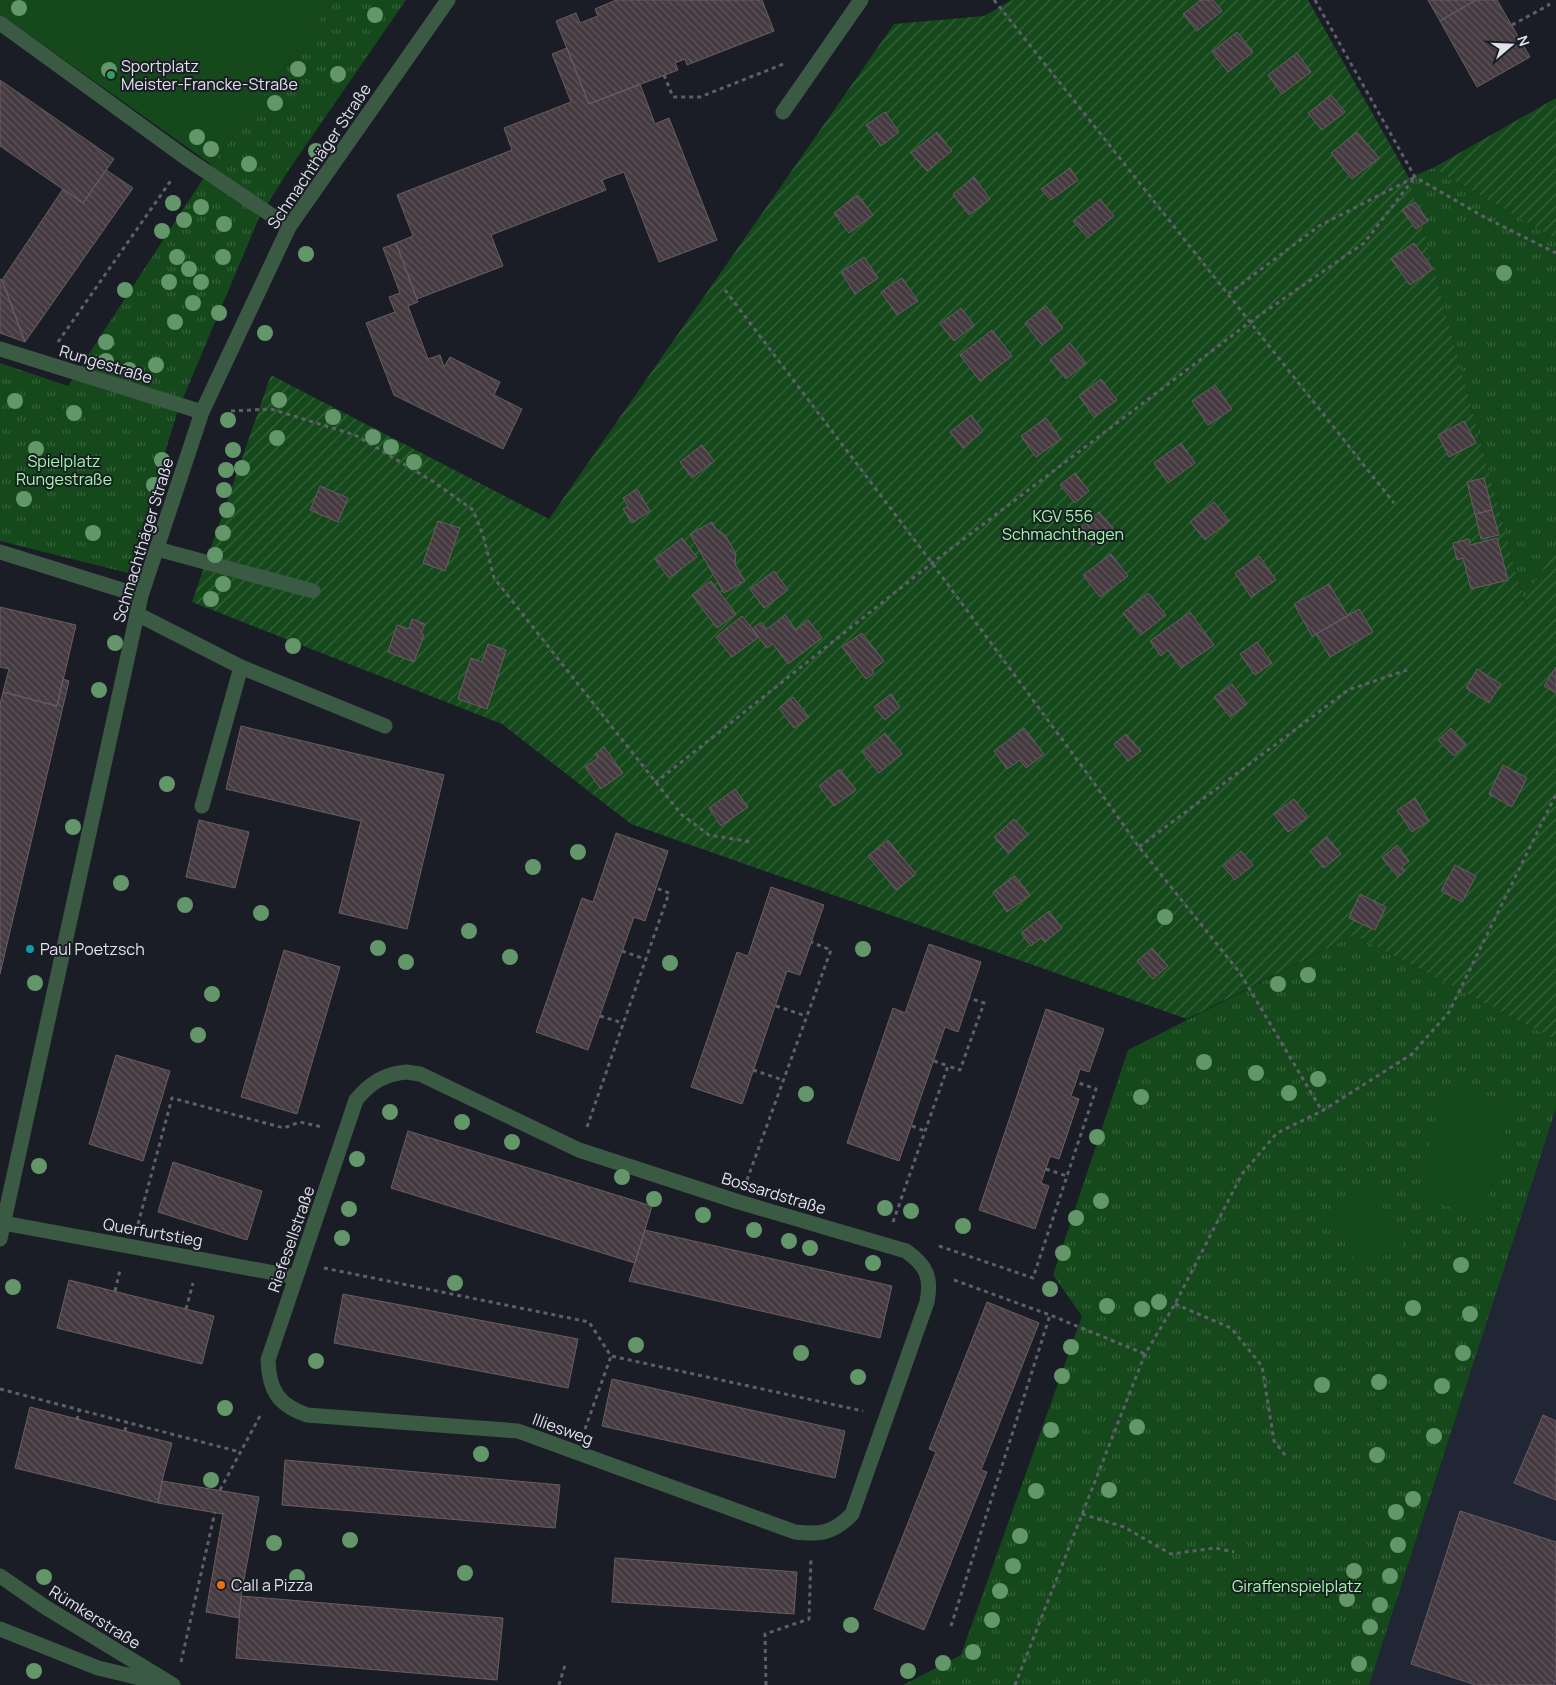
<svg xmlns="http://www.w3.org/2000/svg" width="1556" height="1685" font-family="Manrope,sans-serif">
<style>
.built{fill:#212635}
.park{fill:url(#park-tufts)}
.garden{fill:url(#garden-furrows)}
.pitch{fill:#15491b}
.building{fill:url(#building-back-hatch);stroke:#6a5d64}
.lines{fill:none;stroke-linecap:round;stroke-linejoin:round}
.path{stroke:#5d6069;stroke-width:3;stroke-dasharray:4 4;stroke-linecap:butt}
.minor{stroke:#3b5a43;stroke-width:15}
.tree{fill:#63976a}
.leisure-dot{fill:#2e9e5b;stroke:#1a1d26;stroke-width:2}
.culture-dot{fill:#0f9aa8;stroke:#1a1d26;stroke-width:2}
.food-dot{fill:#e8710a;stroke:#1a1d26;stroke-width:2}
.labels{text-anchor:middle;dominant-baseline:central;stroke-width:4;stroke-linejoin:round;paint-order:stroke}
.poi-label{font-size:16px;fill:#dfe2e9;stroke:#1a1d26;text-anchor:start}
.street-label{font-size:16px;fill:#dfe2e9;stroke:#1a1d26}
.park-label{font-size:16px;fill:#9efba2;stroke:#1a1d26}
</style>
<defs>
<pattern id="park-tufts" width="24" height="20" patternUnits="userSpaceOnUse" patternTransform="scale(1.25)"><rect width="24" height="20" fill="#15491b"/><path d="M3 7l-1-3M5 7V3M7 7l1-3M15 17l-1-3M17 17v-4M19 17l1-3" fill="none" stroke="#37633c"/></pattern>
<pattern id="garden-furrows" width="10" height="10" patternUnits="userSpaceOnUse" patternTransform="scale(1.25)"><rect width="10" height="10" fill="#15491b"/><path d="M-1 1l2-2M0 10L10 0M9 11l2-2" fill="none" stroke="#37633c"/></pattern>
<pattern id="building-back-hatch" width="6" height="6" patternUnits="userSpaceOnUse" patternTransform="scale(1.25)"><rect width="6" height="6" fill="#453a40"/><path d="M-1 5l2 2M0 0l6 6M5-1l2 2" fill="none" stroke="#5f565c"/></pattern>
</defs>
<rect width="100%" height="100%" fill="#1a1d26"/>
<path class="built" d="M1556,1109V1685H1369Z"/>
<path class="park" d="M334,0H406L288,171L259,218L178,410L128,573L0,541V363L68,386L212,165Z
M1433,168L1556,239V546L1524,602L1409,178Z
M1354,935L1556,1040V1109L1369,1685H903L961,1655L1082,1316L1053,1275L1128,1050Z"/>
<path class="garden" d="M1012,0H1308L1409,178L1524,602L1556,546V1040L1354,935L1187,1019L631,824L502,724L192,602L271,375L549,519L894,24L984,16Z
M1556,98V239L1433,168Z"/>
<path class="pitch" d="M0,0H334L212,165L0,14Z
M1446,1085L1513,1102L1483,1216L1416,1198Z
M1372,1188L1404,1244L1361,1270L1328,1214Z"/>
<path class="building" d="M616,0H762L774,31L687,65L685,59L675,63L678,70L589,104L556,21L576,13L580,23L598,16L595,9Z
M1201,0H1213L1222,11L1197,31L1183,14Z
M1428,0H1476L1440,21Z
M1476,0H1497L1530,57L1477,87L1440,21Z
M1237,32L1253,52L1228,72L1212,52Z
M567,48L589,104L640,84L655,124L669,118L717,240L659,262L624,172L602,180L606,190L491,235L503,266L417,299L396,243L413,236L397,195L512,150L504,128L571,102L552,54Z
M1297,53L1311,72L1282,94L1268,75Z
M0,80L114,159L83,203L0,146Z
M1331,95L1345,112L1322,130L1308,113Z
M885,112L899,132L881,146L866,125Z
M937,132L952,151L927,171L911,153Z
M1357,132L1379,158L1352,179L1331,153Z
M1070,168L1078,180L1051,200L1041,189Z
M106,170L133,188L25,342L2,280L63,189L83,203Z
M974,177L990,199L969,215L953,194Z
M858,195L873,215L849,233L834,213Z
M1100,199L1114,216L1088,238L1073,221Z
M1415,202L1428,221L1416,229L1402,210Z
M396,243L418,302L408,306L428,359L440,355L444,367L450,357L500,382L494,395L522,409L503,449L394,395L366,323L395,312L389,297L400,293L383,248Z
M1414,243L1433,269L1410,285L1391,259Z
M864,257L878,278L855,294L841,272Z
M902,278L918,301L897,315L881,292Z
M0,279L2,280L25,342L0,333Z
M1046,306L1063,328L1042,345L1025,323Z
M961,308L974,325L954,341L940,324Z
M992,330L1012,356L980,381L960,355Z
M1070,343L1086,363L1066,379L1050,360Z
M1101,379L1117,400L1094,417L1079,396Z
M1215,385L1232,409L1208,425L1192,401Z
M971,415L983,431L963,448L950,432Z
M1046,418L1061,439L1036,457L1021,436Z
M1464,421L1476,443L1449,457L1438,435Z
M1181,443L1195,463L1168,483L1154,463Z
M702,445L714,461L692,478L680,462Z
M1075,473L1089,491L1075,503L1060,485Z
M1484,478L1492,510L1475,514L1467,482Z
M320,486L348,498L338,522L310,510Z
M637,489L650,511L632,523L623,509L628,506L623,498Z
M1214,502L1229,521L1205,540L1190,522Z
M1492,510L1499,535L1481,539L1475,514Z
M1099,512L1113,528L1093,545L1080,528Z
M438,521L460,528L445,571L423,563Z
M712,522L716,529L725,535L736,554L735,564L745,581L724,593L690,534Z
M682,538L697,557L669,578L655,559Z
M1497,538L1508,580L1471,589L1463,558L1457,560L1453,543L1469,539L1470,545Z
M1111,554L1128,576L1100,597L1083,575Z
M1259,556L1276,580L1251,597L1235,573Z
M774,571L788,590L764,608L750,589Z
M711,581L736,614L717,628L692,595Z
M1329,584L1348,616L1312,636L1294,604Z
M1148,593L1166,615L1141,635L1123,613Z
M0,607L76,625L57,706L3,692L9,669L0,667Z
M1359,609L1373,632L1330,657L1316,634Z
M1190,612L1214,645L1181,668L1168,650L1161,656L1150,641Z
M785,615L796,630L808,620L822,638L788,664L773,644L767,648L752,629L761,622L767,629Z
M742,616L759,637L732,657L716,637Z
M412,619L425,624L421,634L424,635L414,662L388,652L397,625L409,629Z
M862,633L884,661L872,670L874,673L866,679L842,647Z
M1257,642L1272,663L1255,675L1240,654Z
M488,644L506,650L487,709L458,699L471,658L482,662Z
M1556,667V693L1544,686Z
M1477,669L1501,684L1489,703L1466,688Z
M63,679L69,681L0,974V704L3,692L57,706Z
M1232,684L1247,704L1230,717L1214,697Z
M891,694L900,707L885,720L874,707Z
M793,697L809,717L794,728L779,708Z
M241,726L444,775L407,929L339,913L361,821L226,789Z
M1024,728L1044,754L1026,768L1020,760L1007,769L994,751Z
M1451,728L1466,744L1454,756L1438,740Z
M885,733L902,754L879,773L862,752Z
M1126,734L1141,751L1128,761L1114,744Z
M604,747L623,773L601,789L585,767L598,758L595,754Z
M1503,765L1527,778L1512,807L1489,794Z
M840,769L856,790L834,806L819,786Z
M735,789L748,807L721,826L709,808Z
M1415,798L1429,821L1412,832L1397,810Z
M1294,799L1308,817L1288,832L1274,814Z
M1014,819L1028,834L1008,853L994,837Z
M199,820L249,832L235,888L186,877Z
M616,833L668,851L645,921L634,917L588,1050L536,1032L582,898L593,902Z
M1327,837L1341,854L1324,868L1310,851Z
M888,840L916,874L896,890L868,856Z
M1397,845L1409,861L1402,867L1405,871L1398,877L1382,858Z
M1241,851L1253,865L1235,880L1223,866Z
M1455,865L1476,876L1462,902L1441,891Z
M1015,876L1030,895L1007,912L993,892Z
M771,887L824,905L800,975L787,971L742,1104L691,1087L737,952L748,956Z
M1360,894L1386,907L1375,930L1349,918Z
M1049,911L1062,928L1045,942L1041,938L1031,946L1021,933Z
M929,944L981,962L958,1032L945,1027L899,1161L847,1143L893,1008L905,1013Z
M1152,948L1168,966L1153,979L1137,961Z
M284,950L340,967L297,1114L241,1097Z
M1046,1009L1104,1029L1089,1072L1080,1069L1076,1082L1071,1096L1079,1099L1059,1159L1050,1156L1041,1183L1049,1186L1035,1229L979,1210Z
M116,1055L170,1071L143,1161L89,1144Z
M408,1131L652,1206L635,1263L391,1188Z
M173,1162L262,1191L247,1240L158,1212Z
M645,1230L892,1286L880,1338L629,1281Z
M69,1280L214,1316L202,1364L57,1328Z
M343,1294L578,1339L568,1388L334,1343Z
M987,1302L1039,1323L981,1470L987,1472L924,1630L874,1609L936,1452L929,1449Z
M612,1379L845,1431L835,1478L602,1426Z
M30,1407L172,1443L162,1481L158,1503L15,1468Z
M1543,1415L1556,1421V1500L1514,1483Z
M285,1460L560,1485L555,1528L282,1505Z
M162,1481L259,1497L241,1596L239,1618L206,1612L223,1514L158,1503Z
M1460,1511L1556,1542V1680L1554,1685H1476L1411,1664Z
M615,1558L797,1572L794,1614L612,1602Z
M241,1596L503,1618L497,1680L236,1658Z"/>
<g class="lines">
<path class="path" d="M994,0L1394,503
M1315,0L1415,177L1486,218L1556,253
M1512,25L1549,5L1546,0
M664,75L673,97H700L786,63
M725,290L932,563L1089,776L1139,847L1240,973L1322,1111
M58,342L172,179
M231,411L271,409L355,435L434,482L473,510L483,535L494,578L681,814L709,835L752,842
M655,783L932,563L1250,322L1364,243L1415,177L1319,226L1228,294
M1139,847L1348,690L1407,670
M622,951L645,959
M776,1006L806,1016
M600,1016L623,1023
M934,1061L948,1066
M753,1070L783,1080
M912,1126L925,1131
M587,1127L669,893L656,888
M1046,1169L1067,1176
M747,1180L831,950L811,942
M893,1222L948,1066L960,1070L984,1003L969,998
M138,1224L172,1098L284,1128L300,1122L322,1127
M939,1246L1033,1278L1096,1089L1076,1082
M324,1268L589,1322L611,1356L863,1411
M954,1280L1050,1315L1145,1354
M115,1291L120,1270
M1175,1304L1231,1328L1262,1366L1274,1441L1285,1455
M186,1309L193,1283
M0,1389L240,1452
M77,1420L79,1410
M585,1429L611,1356
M125,1431L127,1422
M220,1490L261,1414
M1082,1514L1124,1527L1171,1554L1215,1548L1234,1552
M951,1626L1050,1315
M181,1662L215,1512
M559,1685L565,1665
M766,1685L765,1634L809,1619L811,1557
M1015,1685L1145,1354L1175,1304L1242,1174L1277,1133L1322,1111L1412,1054L1449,1012L1556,794"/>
<path class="minor" d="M0,23L186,158L289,227
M783,112L861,0
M0,349L202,412
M157,549L313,591
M0,552L141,596
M137,614L241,667L385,726
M202,806L241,667
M406,1072L420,1074L579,1150L739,1202L906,1251C926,1265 932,1277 927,1302L852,1514C834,1533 820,1535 795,1532L518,1431L307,1415C278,1405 269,1390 268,1360L356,1100C370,1083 384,1074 406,1072Z
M4,1223L296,1277
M0,1239L141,596L202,412L289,227L448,0
M0,1576L45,1607L173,1685
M0,1629L98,1668L161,1683"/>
</g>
<g class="tree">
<circle cx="19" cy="8" r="8"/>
<circle cx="375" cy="15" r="8"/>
<circle cx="298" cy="69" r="8"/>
<circle cx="109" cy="70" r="8"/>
<circle cx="338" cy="74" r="8"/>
<circle cx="275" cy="103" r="8"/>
<circle cx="197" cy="137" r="8"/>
<circle cx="211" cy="149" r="8"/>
<circle cx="316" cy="151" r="8"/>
<circle cx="249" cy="164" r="8"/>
<circle cx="173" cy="203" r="8"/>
<circle cx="201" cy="207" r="8"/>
<circle cx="184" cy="220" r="8"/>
<circle cx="224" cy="224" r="8"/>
<circle cx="162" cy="231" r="8"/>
<circle cx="306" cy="254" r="8"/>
<circle cx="177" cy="257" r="8"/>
<circle cx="223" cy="257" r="8"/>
<circle cx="189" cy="269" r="8"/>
<circle cx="1504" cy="273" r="8"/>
<circle cx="169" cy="282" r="8"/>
<circle cx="201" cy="282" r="8"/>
<circle cx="125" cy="290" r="8"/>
<circle cx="193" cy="303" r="8"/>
<circle cx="219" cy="313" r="8"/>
<circle cx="175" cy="322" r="8"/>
<circle cx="265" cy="333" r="8"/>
<circle cx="106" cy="342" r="8"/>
<circle cx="106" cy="361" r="8"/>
<circle cx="156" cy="365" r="8"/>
<circle cx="129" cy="370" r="8"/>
<circle cx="279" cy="400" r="8"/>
<circle cx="15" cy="401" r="8"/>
<circle cx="74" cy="413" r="8"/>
<circle cx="333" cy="417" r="8"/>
<circle cx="228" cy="420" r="8"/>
<circle cx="373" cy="437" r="8"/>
<circle cx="277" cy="438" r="8"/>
<circle cx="391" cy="447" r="8"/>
<circle cx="36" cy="449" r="8"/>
<circle cx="233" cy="450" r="8"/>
<circle cx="162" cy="460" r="8"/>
<circle cx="414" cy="462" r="8"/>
<circle cx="242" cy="468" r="8"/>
<circle cx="226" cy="470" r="8"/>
<circle cx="154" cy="485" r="8"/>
<circle cx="224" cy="490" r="8"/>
<circle cx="24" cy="499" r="8"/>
<circle cx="227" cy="510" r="8"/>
<circle cx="93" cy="533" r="8"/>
<circle cx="223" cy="533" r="8"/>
<circle cx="215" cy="555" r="8"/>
<circle cx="223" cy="584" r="8"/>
<circle cx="211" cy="599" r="8"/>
<circle cx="115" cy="643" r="8"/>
<circle cx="293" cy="646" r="8"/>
<circle cx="99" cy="690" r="8"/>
<circle cx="167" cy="784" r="8"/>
<circle cx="73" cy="827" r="8"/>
<circle cx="578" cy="852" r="8"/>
<circle cx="533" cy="867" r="8"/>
<circle cx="121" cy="883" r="8"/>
<circle cx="185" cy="905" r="8"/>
<circle cx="261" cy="913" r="8"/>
<circle cx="1165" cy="917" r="8"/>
<circle cx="469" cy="931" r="8"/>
<circle cx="378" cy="948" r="8"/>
<circle cx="863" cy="949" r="8"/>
<circle cx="510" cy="957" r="8"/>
<circle cx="406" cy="962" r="8"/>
<circle cx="670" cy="963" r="8"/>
<circle cx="1308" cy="975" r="8"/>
<circle cx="35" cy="983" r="8"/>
<circle cx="1278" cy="984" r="8"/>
<circle cx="212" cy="994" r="8"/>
<circle cx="198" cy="1035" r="8"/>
<circle cx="1204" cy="1062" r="8"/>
<circle cx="1256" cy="1073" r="8"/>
<circle cx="1318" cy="1079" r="8"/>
<circle cx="1289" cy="1093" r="8"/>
<circle cx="806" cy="1094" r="8"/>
<circle cx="1141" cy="1097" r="8"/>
<circle cx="390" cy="1112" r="8"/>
<circle cx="462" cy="1122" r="8"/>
<circle cx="1097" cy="1137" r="8"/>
<circle cx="512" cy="1142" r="8"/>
<circle cx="357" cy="1159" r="8"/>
<circle cx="39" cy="1166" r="8"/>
<circle cx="622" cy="1177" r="8"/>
<circle cx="654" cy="1199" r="8"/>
<circle cx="1101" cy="1201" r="8"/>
<circle cx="885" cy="1208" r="8"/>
<circle cx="349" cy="1209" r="8"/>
<circle cx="911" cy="1211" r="8"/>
<circle cx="703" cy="1215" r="8"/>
<circle cx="1076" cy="1218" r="8"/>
<circle cx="963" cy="1226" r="8"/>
<circle cx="754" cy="1230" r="8"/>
<circle cx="342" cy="1238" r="8"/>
<circle cx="789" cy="1241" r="8"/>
<circle cx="810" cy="1248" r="8"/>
<circle cx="1063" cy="1253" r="8"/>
<circle cx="873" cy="1263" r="8"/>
<circle cx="1461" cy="1265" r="8"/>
<circle cx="455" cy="1283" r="8"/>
<circle cx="13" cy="1287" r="8"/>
<circle cx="1050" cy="1289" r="8"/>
<circle cx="1159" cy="1302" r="8"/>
<circle cx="1107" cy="1306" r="8"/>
<circle cx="1413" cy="1308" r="8"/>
<circle cx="1142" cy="1309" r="8"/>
<circle cx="1470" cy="1314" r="8"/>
<circle cx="636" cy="1345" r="8"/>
<circle cx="1071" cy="1347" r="8"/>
<circle cx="801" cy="1353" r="8"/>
<circle cx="1463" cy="1353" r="8"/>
<circle cx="316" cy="1361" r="8"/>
<circle cx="1062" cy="1376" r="8"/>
<circle cx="858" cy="1377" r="8"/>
<circle cx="1379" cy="1382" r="8"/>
<circle cx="1322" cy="1385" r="8"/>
<circle cx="1442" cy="1386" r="8"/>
<circle cx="225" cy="1408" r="8"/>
<circle cx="1137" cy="1427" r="8"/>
<circle cx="1051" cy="1430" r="8"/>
<circle cx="1434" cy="1436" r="8"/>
<circle cx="481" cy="1454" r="8"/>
<circle cx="1377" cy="1455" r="8"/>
<circle cx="211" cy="1480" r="8"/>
<circle cx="1109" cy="1490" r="8"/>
<circle cx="1036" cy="1491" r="8"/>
<circle cx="1413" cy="1499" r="8"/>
<circle cx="1396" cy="1512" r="8"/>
<circle cx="1020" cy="1536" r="8"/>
<circle cx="350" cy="1540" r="8"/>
<circle cx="274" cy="1543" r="8"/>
<circle cx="1398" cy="1545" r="8"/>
<circle cx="1013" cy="1566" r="8"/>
<circle cx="1354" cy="1571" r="8"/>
<circle cx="465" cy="1573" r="8"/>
<circle cx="1390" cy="1576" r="8"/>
<circle cx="44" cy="1577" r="8"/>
<circle cx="297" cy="1577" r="8"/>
<circle cx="1000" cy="1591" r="8"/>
<circle cx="1347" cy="1599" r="8"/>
<circle cx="1380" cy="1605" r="8"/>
<circle cx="992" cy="1620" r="8"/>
<circle cx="851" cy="1625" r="8"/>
<circle cx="1370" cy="1627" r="8"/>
<circle cx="973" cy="1652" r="8"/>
<circle cx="943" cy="1663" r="8"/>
<circle cx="1359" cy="1664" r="8"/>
<circle cx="34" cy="1671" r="8"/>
<circle cx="908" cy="1671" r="8"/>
</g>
<circle class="leisure-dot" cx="111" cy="75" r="5"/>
<circle class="culture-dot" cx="30" cy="949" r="5"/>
<circle class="food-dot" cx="221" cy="1585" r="5"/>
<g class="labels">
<g class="poi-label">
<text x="121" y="66">Sportplatz<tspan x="121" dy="18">Meister-Francke-Straße</tspan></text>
<text x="40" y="949">Paul Poetzsch</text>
<text x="231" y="1585">Call a Pizza</text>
</g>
<g class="street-label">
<text transform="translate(319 156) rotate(-56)">Schmachthäger Straße</text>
<text transform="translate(106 364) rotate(17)">Rungestraße</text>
<text transform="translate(143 540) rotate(-73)">Schmachthäger Straße</text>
<text transform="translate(774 1193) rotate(17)">Bossardstraße</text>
<text transform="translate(153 1232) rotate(10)">Querfurtstieg</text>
<text transform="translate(291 1239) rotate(-71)">Riefesellstraße</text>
<text transform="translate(563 1429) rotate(20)">Illiesweg</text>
<text transform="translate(95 1617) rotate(32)">Rümkerstraße</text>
</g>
<g class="park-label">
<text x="64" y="461">Spielplatz<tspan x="64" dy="18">Rungestraße</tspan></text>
<text x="1063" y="516">KGV 556<tspan x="1063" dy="18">Schmachthagen</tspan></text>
<text x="1297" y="1586">Giraffenspielplatz</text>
</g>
</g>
<g transform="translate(1511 45) rotate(71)" stroke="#1a1d26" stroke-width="4" paint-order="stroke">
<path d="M0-4L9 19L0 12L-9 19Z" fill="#dfe2e9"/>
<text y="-8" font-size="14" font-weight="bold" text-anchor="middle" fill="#dfe2e9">N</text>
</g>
</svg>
